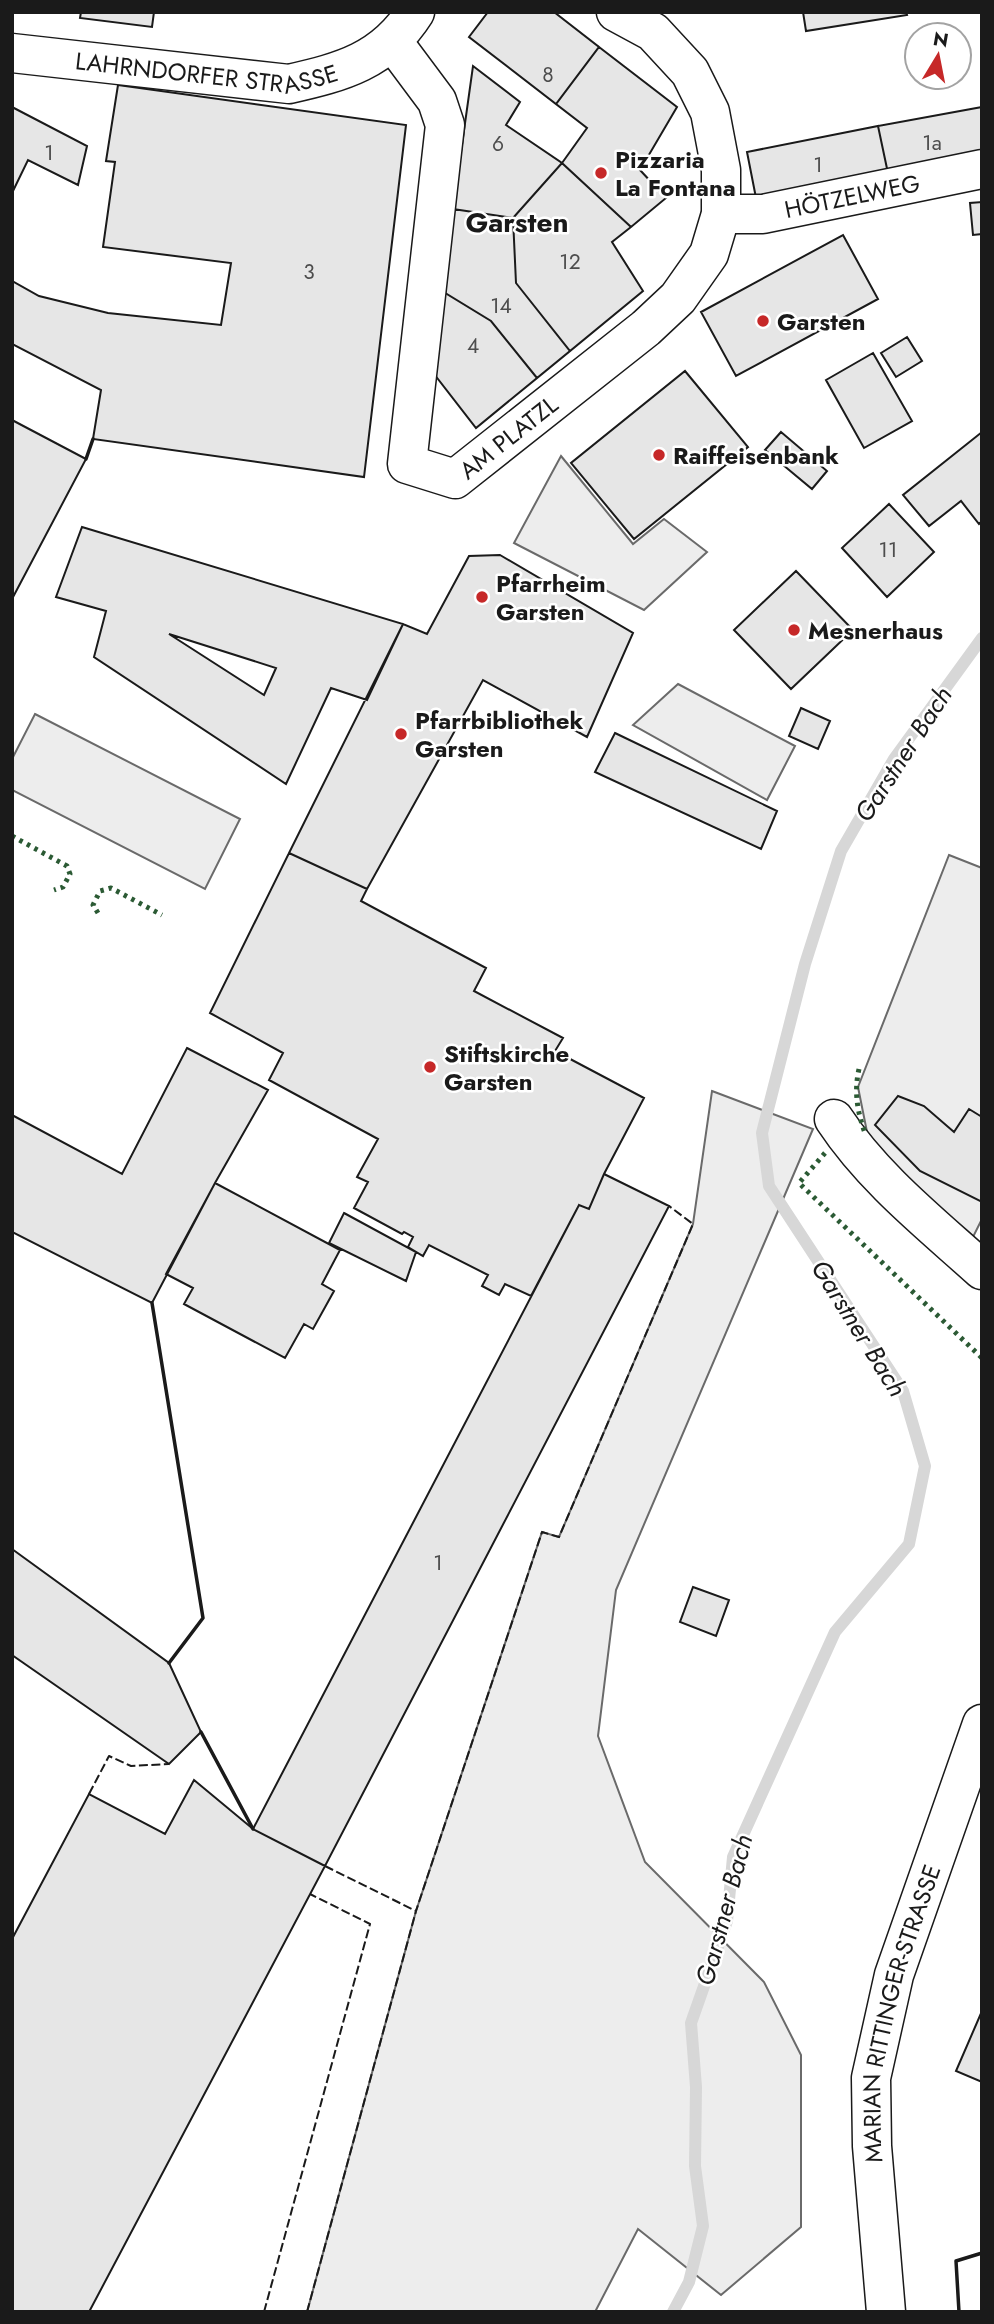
<svg xmlns="http://www.w3.org/2000/svg" width="994" height="2324" font-family="Jost,sans-serif">
<style>
.green{fill:#ededed;stroke:#6a6a6a;stroke-width:2}
.lines{fill:none;stroke-linecap:round;stroke-linejoin:round}
.stream{stroke:#d7d7d7;stroke-width:12}
.building{fill:#e6e6e6;stroke:#1a1a1a;stroke-width:2;fill-rule:evenodd}
.minor-casing{stroke:#1a1a1a;stroke-width:41}
.tertiary-casing{stroke:#1a1a1a;stroke-width:41}
.minor{stroke:#fff;stroke-width:38}
.tertiary{stroke:#fff;stroke-width:38}
.hedge{stroke:#2b5a34;stroke-width:5;stroke-dasharray:3.5 5;stroke-linecap:butt}
.fence{stroke:#1a1a1a;stroke-width:2;stroke-dasharray:9 3.5;stroke-linecap:butt}
.wall{stroke:#1a1a1a;stroke-width:3.5}
.poi-dot{fill:#c62828;stroke:#fff;stroke-width:2.5}
.labels{text-anchor:middle;dominant-baseline:central;stroke-width:5;stroke-linejoin:round;paint-order:stroke}
.number-label{font-size:21px;fill:#4d4d4d}
.street-label{font-size:24px;fill:#1a1a1a;stroke:#fff}
.poi-label{font-size:24px;font-weight:bold;fill:#1a1a1a;stroke:#fff;text-anchor:start}
.water-label{font-size:26px;font-style:italic;fill:#1a1a1a;stroke:#fff}
.quarter-label{font-size:28px;font-weight:bold;fill:#1a1a1a;stroke:#fff}
</style>
<rect width="100%" height="100%" fill="#fff"/>
<path class="green" d="M561,456L633,544L664,519L707,552L644,610L514,543Z
M678,684L795,746L767,800L633,725Z
M35,714L240,819L205,889L12,790V759Z
M949,855L982,868V1219L972,1239L932,1203L868,1137L858,1087Z
M712,1091L813,1129L616,1590L598,1736L645,1862L764,1982L801,2055V2227L721,2295L638,2229L595,2312H307L416,1911L542,1532L559,1537L693,1224Z"/>
<g class="lines">
<path class="stream" d="M673,2312L689,2282L703,2226L695,2166L696,2087L691,2023L727,1921L733,1857L835,1632L909,1544L925,1466L903,1391L769,1186L762,1133L805,964L841,851L894,759L982,638"/>
</g>
<path class="building" d="M81,12H154L152,27L80,18Z
M488,12H554L599,47L556,104L469,37Z
M803,12H906L907,15L806,31Z
M599,47L677,107L640,170L666,198L631,227L562,163L587,128L556,104Z
M473,66L520,102L506,125L562,163L513,218L453,209Z
M118,85L406,125L364,477L93,439L101,390L12,344V281L39,296L108,313L221,325L231,263L103,247L115,162L106,161Z
M12,107L87,146L78,185L28,160L12,193Z
M982,107V160L889,178L878,126Z
M878,126L889,178L757,203L747,152Z
M562,163L631,227L612,242L643,291L570,351L516,283L513,218Z
M982,202V234L973,235L970,203Z
M453,209L513,218L516,283L570,351L537,378L491,321L442,291Z
M843,235L878,299L736,376L701,312Z
M442,291L491,321L537,378L476,428L431,370Z
M907,337L922,361L896,377L881,353Z
M873,353L912,421L864,448L826,380Z
M685,371L748,447L634,539L571,463Z
M12,420L86,459L12,599Z
M781,432L827,471L812,489L765,450Z
M982,432V521L979,524L961,501L929,526L903,495Z
M889,504L934,552L887,597L842,548Z
M82,527L403,624L367,700L331,688L286,784L94,657L106,611L56,597ZM169,634L276,668L264,695Z
M500,555L633,633L587,737L483,680L367,889L289,853L403,624L427,634L469,556Z
M796,571L853,630L791,689L734,630Z
M801,708L830,721L818,749L789,736Z
M615,733L777,811L761,849L595,772Z
M289,853L367,889L361,901L486,968L474,991L563,1038L555,1051L644,1098L604,1174L589,1209L579,1205L531,1296L505,1284L499,1295L482,1286L488,1275L429,1245L423,1256L408,1247L413,1237L404,1232L402,1234L354,1208L368,1182L357,1177L378,1139L269,1080L283,1053L210,1013Z
M187,1048L268,1090L215,1183L152,1303L12,1232V1115L122,1174Z
M898,1096L924,1106L954,1132L969,1109L982,1117V1202L920,1171L875,1125Z
M604,1174L669,1206L325,1866L253,1829L579,1205L589,1209Z
M215,1183L340,1250L322,1284L334,1291L313,1329L304,1324L285,1358L184,1304L193,1288L166,1274Z
M344,1213L416,1252L406,1281L329,1243Z
M12,1549L169,1663L201,1732L169,1764L12,1655Z
M693,1587L729,1600L716,1636L680,1622Z
M194,1780L253,1829L325,1866L89,2312H12V1939L89,1794L165,1834Z
M982,2011V2082L956,2071Z"/>
<g class="lines">
<g class="minor-casing">
<g id="minor">
<path id="s1" d="M393,42L437,101L445,125L407,464L455,479L646,328L678,298L709,254L721,214V170L710,112L690,72L653,32L616,12"/>
<path id="s2" d="M721,214H763L982,169"/>
<path d="M834,1119C873,1178 930,1223 982,1270"/>
<path id="s3" d="M886,2312L872,2146L871,2078L894,1975L982,1724"/>
</g>
</g>
<g class="tertiary-casing">
<g id="tertiary">
<path id="s4" d="M12,53L289,84C342,72 384,61 415,12"/>
</g>
</g>
<use href="#minor" class="minor"/>
<use href="#tertiary" class="tertiary"/>
<path class="hedge" d="M12,836L67,866L70,874L63,887L54,890
M98,913L93,905L100,891L111,888L162,915
M859,1069C854,1091 857,1111 865,1133
M825,1153L799,1183L982,1358"/>
<path class="fence" d="M89,1794L109,1756L131,1766L169,1764
M325,1866L416,1911
M264,2312L370,1924L310,1894
M307,2312L416,1911L542,1532L559,1537L693,1224L669,1206"/>
<path class="wall" d="M86,459L93,439
M152,1303L203,1618L169,1663
M201,1732L253,1829
M959,2312L956,2261L982,2253"/>
</g>
<g class="poi-dot">
<circle cx="601" cy="173" r="7"/>
<circle cx="763" cy="321" r="7"/>
<circle cx="659" cy="455" r="7"/>
<circle cx="482" cy="597" r="7"/>
<circle cx="794" cy="630" r="7"/>
<circle cx="401" cy="734" r="7"/>
<circle cx="430" cy="1067" r="7"/>
</g>
<g class="labels">
<g class="number-label">
<text x="548" y="75">8</text>
<text x="932" y="143">1a</text>
<text x="498" y="144">6</text>
<text x="49" y="153">1</text>
<text x="818" y="165">1</text>
<text x="570" y="262">12</text>
<text x="309" y="272">3</text>
<text x="501" y="306">14</text>
<text x="473" y="346">4</text>
<text x="888" y="550">11</text>
<text x="438" y="1563">1</text>
</g>
<g class="street-label">
<text stroke="none"><textPath href="#s4" startOffset="196">LAHRNDORFER STRASSE</textPath></text>
<text stroke="none"><textPath href="#s2" startOffset="133">HÖTZELWEG</textPath></text>
<text stroke="none"><textPath href="#s1" startOffset="558">AM PLATZL</textPath></text>
<text stroke="none"><textPath href="#s3" startOffset="303">MARIAN RITTINGER-STRASSE</textPath></text>
</g>
<g class="poi-label">
<text x="615" y="159">Pizzaria<tspan x="615" dy="28">La Fontana</tspan></text>
<text x="777" y="321">Garsten</text>
<text x="673" y="455">Raiffeisenbank</text>
<text x="496" y="583">Pfarrheim<tspan x="496" dy="28">Garsten</tspan></text>
<text x="808" y="630">Mesnerhaus</text>
<text x="415" y="720">Pfarrbibliothek<tspan x="415" dy="28">Garsten</tspan></text>
<text x="444" y="1053">Stiftskirche<tspan x="444" dy="28">Garsten</tspan></text>
</g>
<g class="water-label">
<text transform="translate(903 754) rotate(-57)">Garstner Bach</text>
<text transform="translate(859 1328) rotate(58)">Garstner Bach</text>
<text transform="translate(724 1910) rotate(-75)">Garstner Bach</text>
</g>
<g class="quarter-label">
<text x="517" y="222">Garsten</text>
</g>
</g>
<rect width="994" height="2324" fill="none" stroke="#1a1a1a" stroke-width="28"/>
<g transform="translate(938 56) rotate(10)"><circle r="33" fill="#ffffff" stroke="#a3a3a3" stroke-width="2"/>
<path d="M0-5L12 26L0 18L-12 26Z" fill="#c62828"/>
<text y="-10" font-size="19" font-weight="bold" text-anchor="middle" fill="#1a1a1a">N</text>
</g>
</svg>
